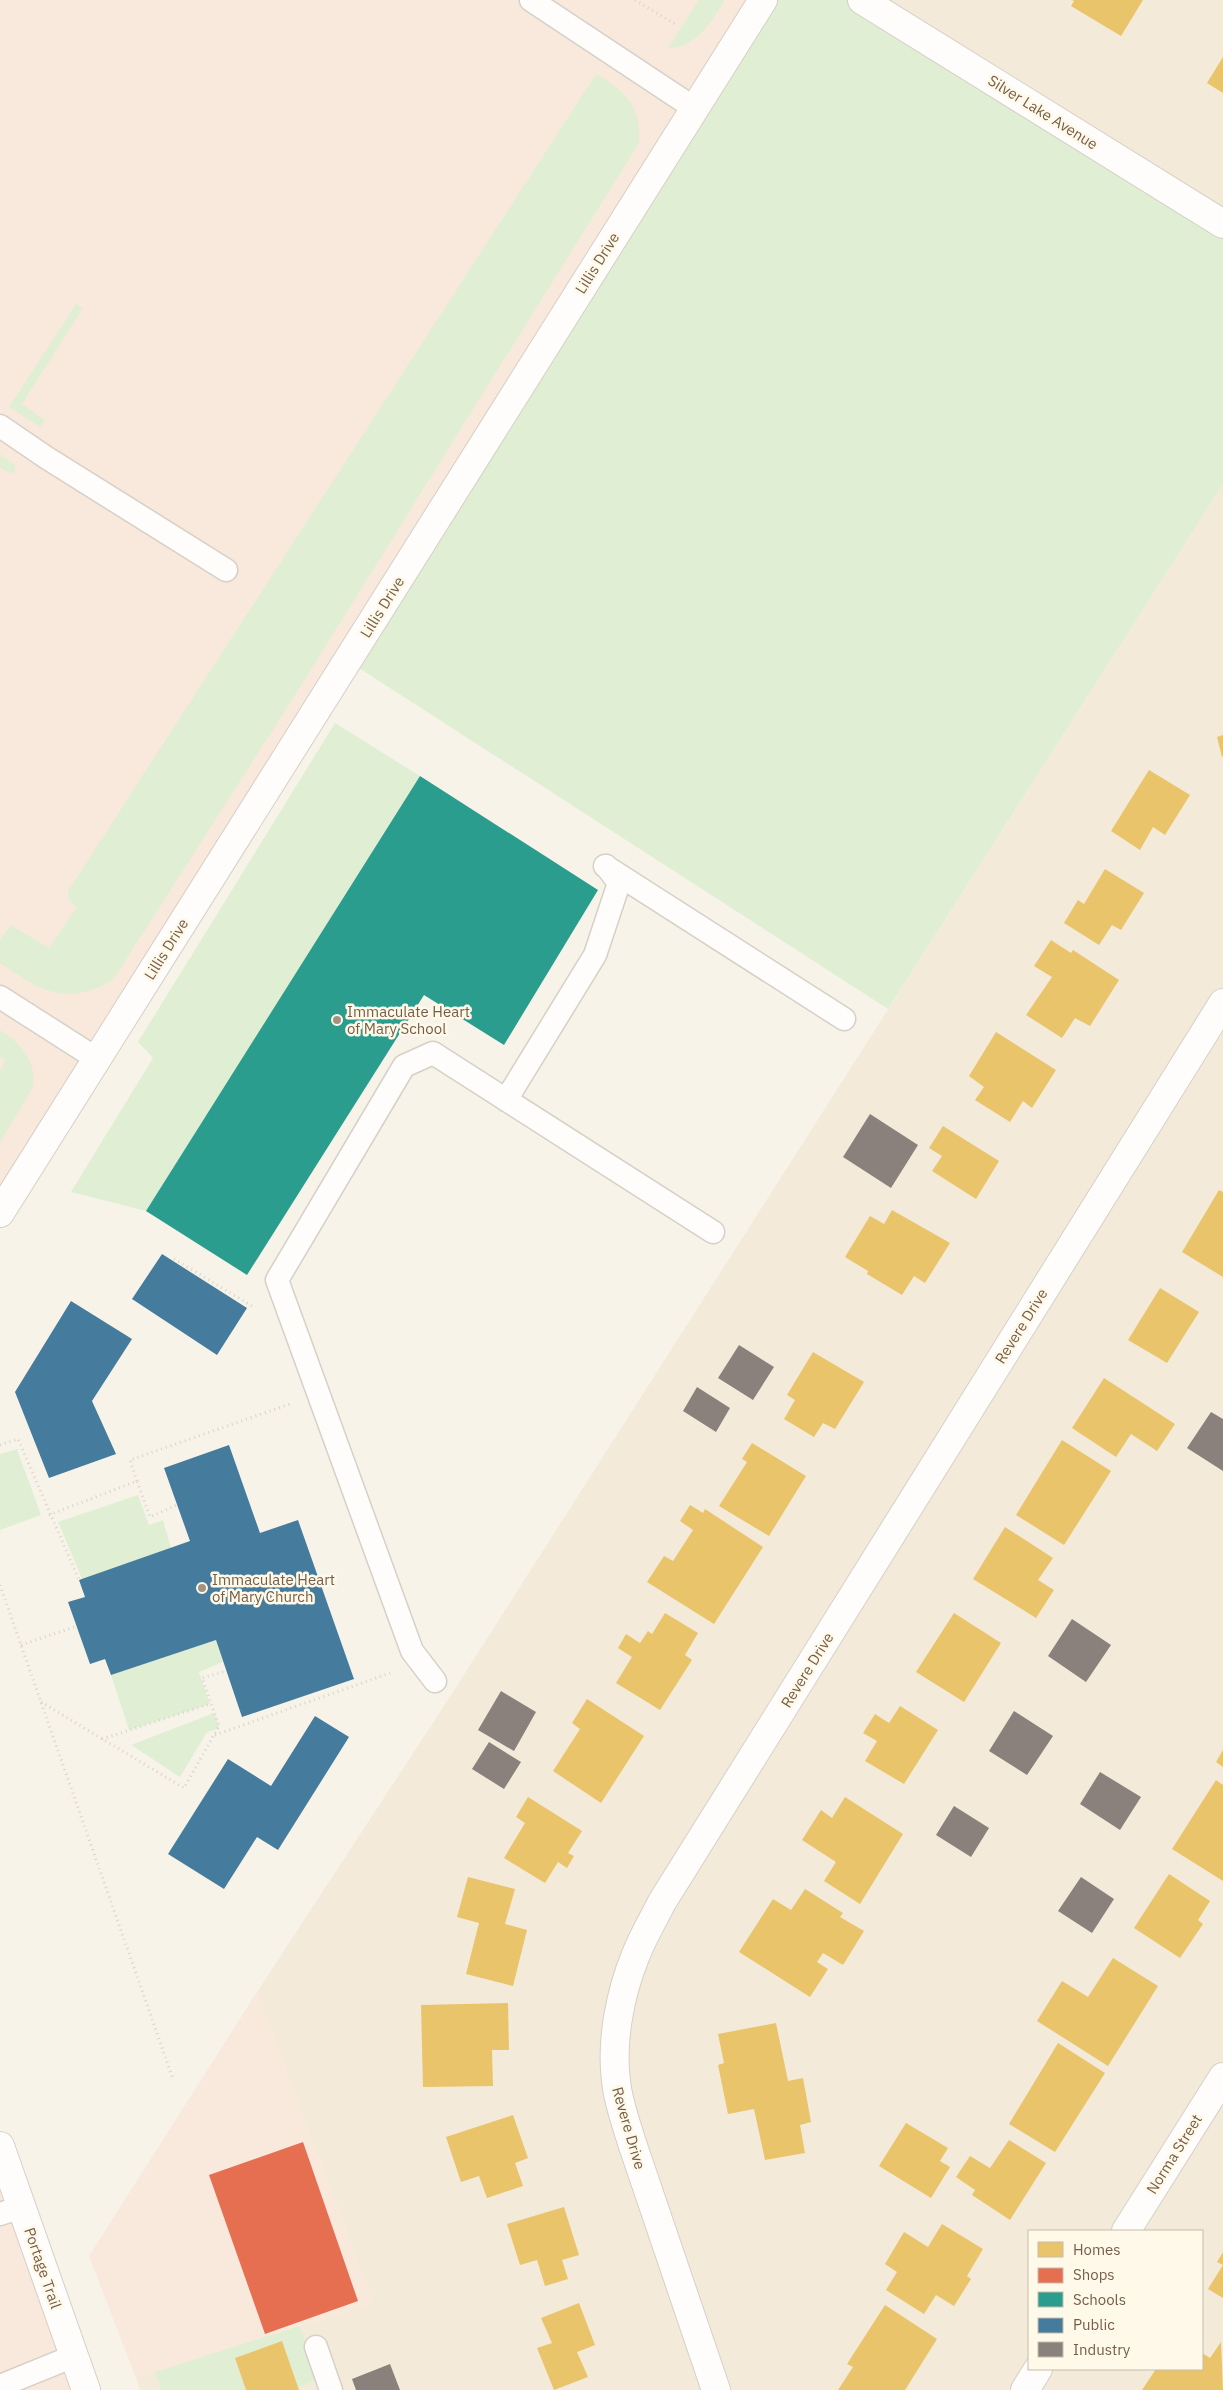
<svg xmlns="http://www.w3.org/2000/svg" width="1223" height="2390" font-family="'IBM Plex Sans',sans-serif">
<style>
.residential{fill:#f3ead9;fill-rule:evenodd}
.commercial{fill:#f8e9dc}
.green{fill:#e0efd3}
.homes{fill:#e9c46a}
.shops{fill:#e76f51}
.schools{fill:#2a9d8f}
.public{fill:#457b9d}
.industry{fill:#8a817c}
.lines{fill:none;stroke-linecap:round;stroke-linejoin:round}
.lane-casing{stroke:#d6d0c7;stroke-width:25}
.street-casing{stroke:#d6d0c7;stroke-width:30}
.secondary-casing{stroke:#d6cfc6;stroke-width:30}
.path{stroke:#dad3cc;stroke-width:3;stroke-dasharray:1 4;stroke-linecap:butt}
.lane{stroke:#fefdfc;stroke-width:22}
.street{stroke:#fefdfc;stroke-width:28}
.secondary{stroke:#fefdfc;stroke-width:28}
.poi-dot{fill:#a39280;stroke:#fff9ea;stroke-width:2}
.labels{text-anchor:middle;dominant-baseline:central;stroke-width:5;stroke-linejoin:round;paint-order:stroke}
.street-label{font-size:15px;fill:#765d48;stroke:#fff9ea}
.poi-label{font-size:15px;fill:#765d48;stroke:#fff9ea;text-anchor:start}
</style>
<rect width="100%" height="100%" fill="#f7f3e9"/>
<path class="residential" d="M862,0H1223V224Z
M1223,484V2390H140L136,2378L373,2303L257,1992L444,1706ZM1029,2231H1202V2369H1029Z"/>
<path class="commercial" d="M0,0H762L0,1213Z
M257,1992L373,2303L136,2378L89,2256Z
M0,2146L86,2390H0Z"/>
<path class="green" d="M699,0H725C711,22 697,48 668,48Z
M764,0H862L1223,223V484L888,1009L348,661Z
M596,74C625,90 642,107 639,143L295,695L115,977C107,985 96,989 84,992C50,1000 28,981 0,963V939L11,925L49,948L77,907L69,900L68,891Z
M76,304L83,308L22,404L45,420L40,427L9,407Z
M0,454L16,466L14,472L9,473L0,467Z
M335,723L420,776L146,1211L71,1192L153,1058L138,1042Z
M0,1030C21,1043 39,1063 32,1089L0,1142V1070L5,1061L0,1057Z
M17,1449L41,1515L0,1530V1454Z
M138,1495L149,1525L163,1520L171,1548L83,1581L58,1522Z
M216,1640L223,1662L199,1672L210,1704L129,1730L111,1675Z
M214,1713L219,1726L218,1729L207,1732L180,1777L131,1745Z
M299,2326L321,2377L298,2388L282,2341L235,2358L246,2390H161L155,2372Z"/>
<path class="homes" d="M1072,0H1143L1121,36L1071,6L1074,1Z
M1223,57V93L1207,83Z
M1223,735V756L1222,757L1217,737Z
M1149,770L1190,795L1165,835L1153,827L1140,850L1111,831Z
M1105,869L1144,893L1121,930L1112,925L1099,945L1064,923L1078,900L1084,904Z
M1051,940L1071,953L1073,950L1119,980L1090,1026L1075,1018L1062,1038L1026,1015L1052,977L1034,966Z
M996,1032L1056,1070L1032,1108L1023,1101L1010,1122L975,1100L984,1087L969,1076Z
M943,1126L999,1161L976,1199L932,1171L942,1156L929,1148Z
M1219,1190L1223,1192V1277L1182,1252Z
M892,1210L950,1243L925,1283L914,1276L902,1295L867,1274L868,1271L845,1257L870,1216L884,1224Z
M1160,1288L1199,1312L1167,1363L1128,1340Z
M813,1352L864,1382L835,1429L823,1423L814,1437L784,1419L795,1400L787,1395Z
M1104,1378L1175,1424L1157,1451L1131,1434L1116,1457L1072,1428Z
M1062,1440L1111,1471L1064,1545L1016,1515Z
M752,1443L806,1476L769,1536L719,1506L747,1462L742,1459Z
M690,1505L703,1513L705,1509L763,1547L714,1624L647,1582L664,1556L673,1561L693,1530L680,1521Z
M1005,1527L1053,1558L1038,1580L1054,1590L1036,1618L973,1579Z
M665,1613L698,1633L685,1655L692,1660L660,1710L616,1683L632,1657L618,1648L626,1634L640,1643L648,1631L652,1634Z
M954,1613L1001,1643L964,1702L916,1672Z
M587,1699L644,1736L601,1803L553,1771L580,1729L572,1723Z
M900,1706L938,1730L904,1784L865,1761L877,1741L863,1733L875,1714L889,1723Z
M1223,1750V1767L1216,1762Z
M1216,1780L1223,1785V1881L1172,1849Z
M528,1797L582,1831L568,1853L574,1856L567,1868L558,1862L545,1883L504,1858L525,1823L516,1817Z
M845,1797L903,1834L860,1904L824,1881L836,1862L802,1840L821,1810L832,1818Z
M1169,1874L1210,1901L1198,1920L1203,1924L1180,1958L1134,1928Z
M468,1877L515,1889L505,1924L527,1930L513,1986L466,1974L479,1923L457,1917Z
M805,1889L843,1913L840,1917L864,1931L843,1965L823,1953L817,1962L828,1969L810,1997L739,1952L773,1899L791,1910Z
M1113,1958L1158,1986L1108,2066L1037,2021L1062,1981L1088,1997Z
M508,2003L509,2050H492L493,2086L423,2087L421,2005Z
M776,2023L788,2081L803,2078L811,2122L800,2125L805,2153L765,2160L754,2109L728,2114L718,2065L724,2063L718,2034Z
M1058,2043L1105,2073L1055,2152L1009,2124Z
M513,2115L528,2158L515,2163L523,2186L487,2198L479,2176L461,2182L446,2137Z
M906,2123L948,2148L940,2161L950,2167L931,2198L879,2166Z
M1009,2140L1046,2163L1010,2220L972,2195L975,2190L956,2177L970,2156L990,2168Z
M564,2207L579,2255L562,2260L568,2279L545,2286L537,2260L520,2265L507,2224Z
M942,2224L983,2249L967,2276L971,2279L954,2306L936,2295L924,2314L886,2290L897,2272L885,2264L904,2232L928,2247Z
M1223,2252V2298L1208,2289L1223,2265L1217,2262Z
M579,2303L595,2345L577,2352L588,2377L554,2390L537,2348L552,2343L541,2318Z
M885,2305L937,2339L905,2390H838L853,2367L847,2364Z
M282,2341L299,2390H246L235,2358Z
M1221,2342L1223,2390H1142L1156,2369H1202V2353L1210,2358Z"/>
<path class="shops" d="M303,2142L358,2301L265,2334L209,2175Z"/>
<path class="schools" d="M420,776L598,890L504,1045L424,995L247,1275L146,1211Z"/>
<path class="public" d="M162,1254L247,1308L217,1355L132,1299Z
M71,1301L132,1339L92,1401L116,1454L49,1478L15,1392Z
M229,1445L260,1533L298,1520L354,1679L242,1717L216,1640L111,1675L105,1659L90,1664L68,1602L85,1597L79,1580L190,1541L164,1468Z
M315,1716L349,1737L278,1850L257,1837L224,1889L168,1854L228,1759L271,1786Z"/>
<path class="industry" d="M870,1114L918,1145L891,1188L843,1157Z
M739,1345L774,1367L753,1400L718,1378Z
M697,1387L730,1408L716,1432L683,1411Z
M1211,1412L1223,1419V1471L1187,1448Z
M1072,1619L1111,1645L1086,1682L1048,1656Z
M501,1691L536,1712L514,1751L478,1730Z
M1014,1711L1053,1736L1027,1775L989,1751Z
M489,1742L521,1762L504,1789L472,1769Z
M1100,1772L1141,1797L1120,1830L1080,1804Z
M954,1806L989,1828L971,1857L936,1835Z
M1081,1877L1114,1899L1092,1933L1058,1911Z
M390,2364L400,2390H356L352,2379Z"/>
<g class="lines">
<g class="lane-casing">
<path id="lane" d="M531,0L694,108
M0,426L47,458L226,570
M605,866L844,1019
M0,997L97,1059
M506,1100L595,955L619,883L606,866
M435,1681L412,1651L277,1280L404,1066L433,1053L713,1232
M0,2214L21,2207
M316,2347L331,2390
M0,2386L74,2356"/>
</g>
<g class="street-casing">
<path id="street" d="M1126,2231L1223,2077
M716,2390L632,2143C626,2123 618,2102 616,2081C611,2041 620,1994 635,1957C642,1938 653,1920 662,1902L1223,1003
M1025,2390L1038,2369"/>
</g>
<g class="secondary-casing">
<path id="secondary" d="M862,0L1223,224
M0,1213L763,0
M0,2146L86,2390"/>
</g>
<path class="path" d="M635,0L675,24
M174,1259L252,1306
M0,1445L18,1439L79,1580
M137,1481L130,1460L290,1404
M49,1515L137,1481L150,1517L177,1505
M0,1585L173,2079
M21,1645L77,1626
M41,1702L184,1788L219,1726L202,1678L227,1671
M215,1735L390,1673
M102,1739L210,1704"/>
<use href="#lane" class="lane"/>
<use href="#street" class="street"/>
<use href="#secondary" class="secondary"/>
</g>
<g class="poi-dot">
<circle cx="337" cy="1020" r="5"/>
<circle cx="202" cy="1588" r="5"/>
</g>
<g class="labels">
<g class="street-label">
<text transform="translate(1043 112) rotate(32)">Silver Lake Avenue</text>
<text transform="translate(597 263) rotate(-58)">Lillis Drive</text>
<text transform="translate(382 607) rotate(-58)">Lillis Drive</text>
<text transform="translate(166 949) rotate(-58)">Lillis Drive</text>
<text transform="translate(1021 1326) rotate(-58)">Revere Drive</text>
<text transform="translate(807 1670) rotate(-58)">Revere Drive</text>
<text transform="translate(629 2128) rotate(74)">Revere Drive</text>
<text transform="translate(1174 2154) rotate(-58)">Norma Street</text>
<text transform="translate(43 2268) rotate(71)">Portage Trail</text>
</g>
<g class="poi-label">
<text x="347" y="1011">Immaculate Heart<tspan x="347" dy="17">of Mary School</tspan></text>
<text x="212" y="1579">Immaculate Heart<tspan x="212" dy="17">of Mary Church</tspan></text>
</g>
</g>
<rect x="1028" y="2230" width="175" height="140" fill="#fff9ea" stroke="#c8bba9"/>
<rect x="1038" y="2242" width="25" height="15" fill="#e9c46a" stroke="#c8bba9"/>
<text x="1073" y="2255" font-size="15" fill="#765d48">Homes</text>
<rect x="1038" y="2268" width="25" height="15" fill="#e76f51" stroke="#c8bba9"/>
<text x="1073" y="2280" font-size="15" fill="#765d48">Shops</text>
<rect x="1038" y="2292" width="25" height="15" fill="#2a9d8f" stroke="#c8bba9"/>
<text x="1073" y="2305" font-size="15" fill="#765d48">Schools</text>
<rect x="1038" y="2318" width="25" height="15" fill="#457b9d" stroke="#c8bba9"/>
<text x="1073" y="2330" font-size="15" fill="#765d48">Public</text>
<rect x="1038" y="2342" width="25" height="15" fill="#8a817c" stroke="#c8bba9"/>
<text x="1073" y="2355" font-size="15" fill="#765d48">Industry</text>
</svg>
